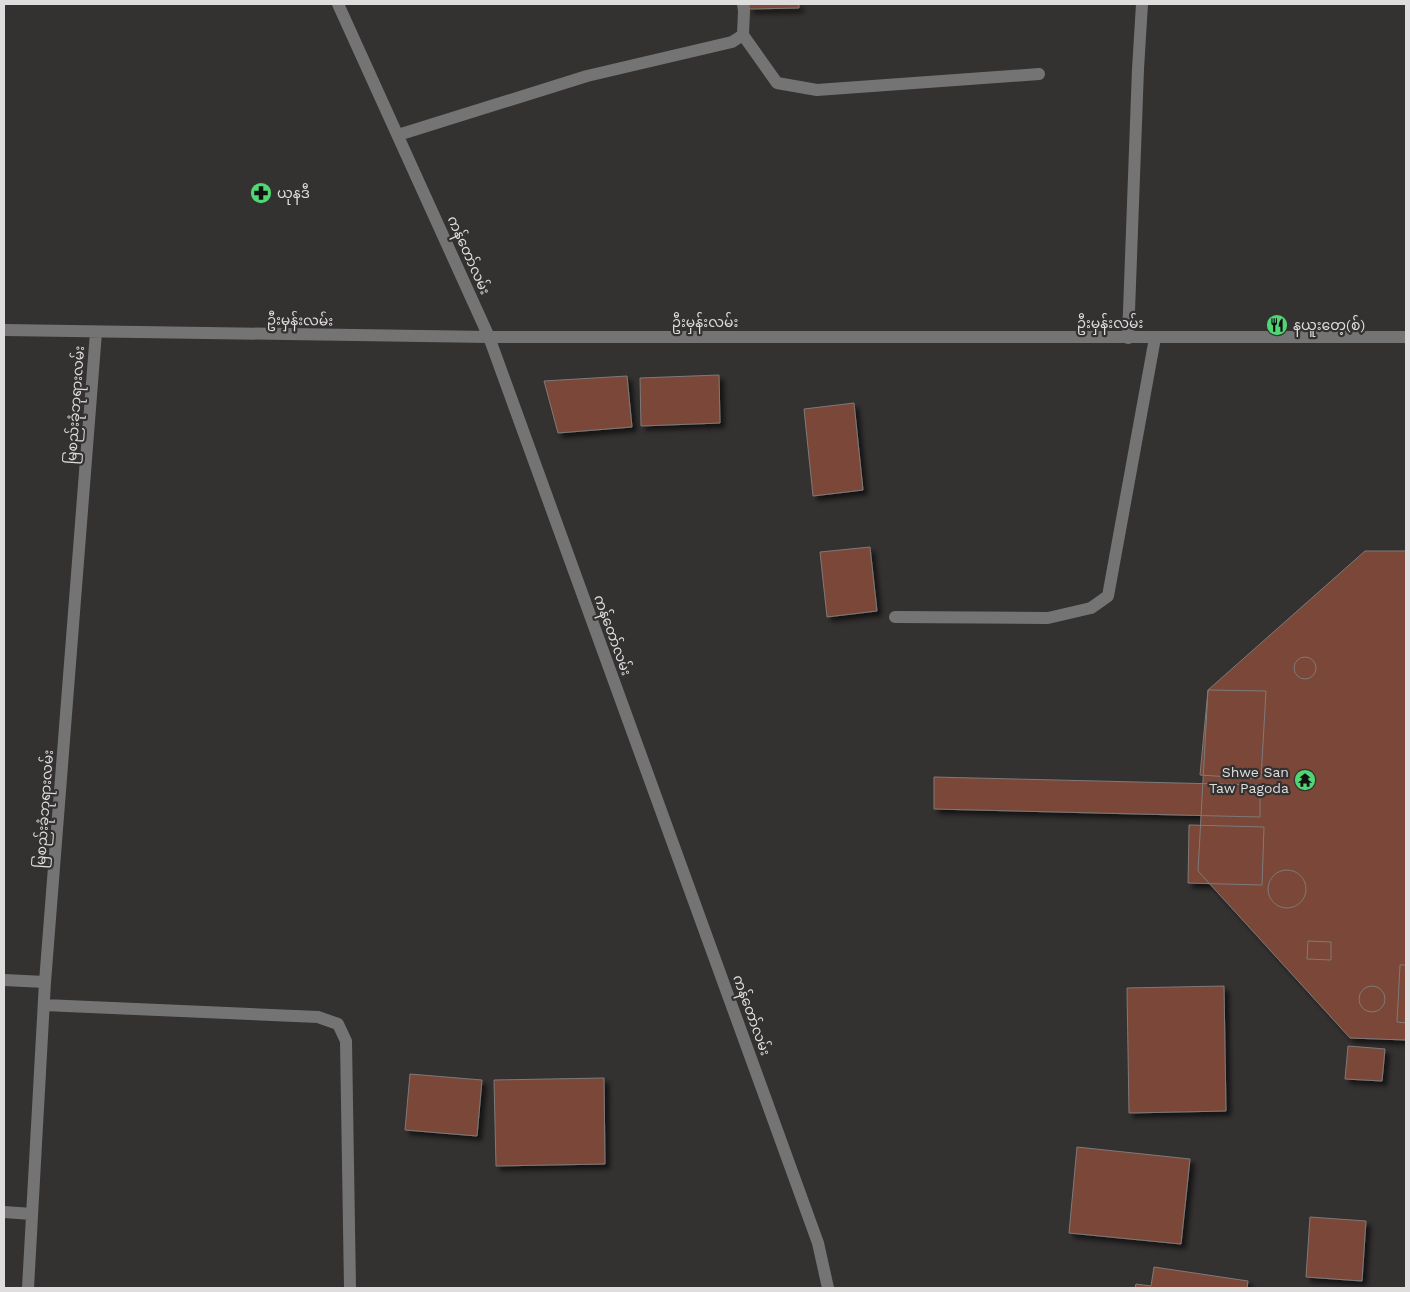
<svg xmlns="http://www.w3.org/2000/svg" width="1410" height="1292" font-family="'Work Sans','Noto Sans Myanmar',sans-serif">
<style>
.building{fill:#7a4737;stroke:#7e7a79;filter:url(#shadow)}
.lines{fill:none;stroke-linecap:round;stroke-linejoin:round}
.minor{stroke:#757475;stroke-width:12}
.labels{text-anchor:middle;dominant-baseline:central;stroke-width:4.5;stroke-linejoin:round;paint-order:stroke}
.poi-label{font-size:14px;fill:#dfdddd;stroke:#343131;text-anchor:start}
.street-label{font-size:14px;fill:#dfdddd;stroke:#343131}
</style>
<defs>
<filter id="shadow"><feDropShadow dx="4.5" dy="4.5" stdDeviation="2.5" flood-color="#0009"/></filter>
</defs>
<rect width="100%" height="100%" fill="#343131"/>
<path class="building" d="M749,4H799V8L749,9Z
M719,375L720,423L641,426L640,378Z
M627,376L632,427L558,433L544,381Z
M854,403L863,490L813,496L804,409Z
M870,547L877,611L827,617L820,552Z
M1365,551H1406V1040L1350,1038L1198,871L1208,690Z
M1294 668a11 11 0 1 1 22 0a11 11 0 1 1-22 0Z
M1208,690L1266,691L1261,779L1200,775Z
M934,777L1260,785V817L934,809Z
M1189,825L1264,827L1262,885L1188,883Z
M1268 889a19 19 0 1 1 38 0a19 19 0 1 1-38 0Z
M1308,941L1331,942V960L1307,959Z
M1400,965H1406V1023L1397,1022Z
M1224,986L1226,1111L1129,1113L1127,988Z
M1359 999a13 13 0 1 1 26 0a13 13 0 1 1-26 0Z
M1348,1046L1385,1049L1382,1081L1345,1079Z
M410,1074L482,1080L477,1136L405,1130Z
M604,1078L605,1164L496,1166L494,1080Z
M1077,1147L1190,1159L1181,1244L1069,1233Z
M1310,1217L1366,1221L1362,1281L1306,1277Z
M1154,1267L1248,1281L1247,1288H1135L1136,1284L1151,1286Z"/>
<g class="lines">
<path class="minor" d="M338,4L489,337L818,1243L828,1288
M743,35L777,83L817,90L1039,74
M398,135L587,76L732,42L743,35L744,11L743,4
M4,330L489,337H1406
M1128,338L1138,69L1142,4
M895,617L1048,618L1091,608L1108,596L1155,338
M4,980L45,982
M44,1005L318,1017L338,1024L346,1041L350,1288
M4,1212L32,1214
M28,1288L45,982L96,332"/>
</g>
<defs>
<g id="pharmacy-disc" transform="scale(1.125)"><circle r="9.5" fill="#51d674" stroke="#343131"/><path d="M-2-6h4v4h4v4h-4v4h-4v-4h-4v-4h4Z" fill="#111"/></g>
<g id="restaurant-disc" transform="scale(1.125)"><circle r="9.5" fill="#51d674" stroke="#343131"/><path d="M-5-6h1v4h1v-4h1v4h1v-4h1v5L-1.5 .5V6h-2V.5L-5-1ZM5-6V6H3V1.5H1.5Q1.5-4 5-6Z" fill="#111"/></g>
<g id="temple-disc" transform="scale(1.125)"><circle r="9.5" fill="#51d674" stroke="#343131"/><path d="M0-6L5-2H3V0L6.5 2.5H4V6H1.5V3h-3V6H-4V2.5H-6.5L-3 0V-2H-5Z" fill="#111"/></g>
</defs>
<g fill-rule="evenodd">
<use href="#pharmacy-disc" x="261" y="193"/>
<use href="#restaurant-disc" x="1277" y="325"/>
<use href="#temple-disc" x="1305" y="780"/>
</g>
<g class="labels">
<g class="poi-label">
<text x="277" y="193">ယုနဒီ</text>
<text x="1293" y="325">နယူးတေ့(စ်)</text>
<text x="1289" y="772" text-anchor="end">Shwe San<tspan x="1289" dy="16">Taw Pagoda</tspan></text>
</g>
<g class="street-label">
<text transform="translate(469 255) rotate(66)">ကန်တော်လမ်း</text>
<text transform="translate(300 320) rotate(1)">ဦးမှန်းလမ်း</text>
<text x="705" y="322">ဦးမှန်းလမ်း</text>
<text x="1110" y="323">ဦးမှန်းလမ်း</text>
<text transform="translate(75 405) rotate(-86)">မြစည်းခုံဘုရားလမ်း</text>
<text transform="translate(613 635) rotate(70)">ကန်တော်လမ်း</text>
<text transform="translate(44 809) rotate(-86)">မြစည်းခုံဘုရားလမ်း</text>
<text transform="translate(752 1015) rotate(70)">ကန်တော်လမ်း</text>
</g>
</g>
<rect width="1410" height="1292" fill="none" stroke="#dfdddd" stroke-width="10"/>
</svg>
